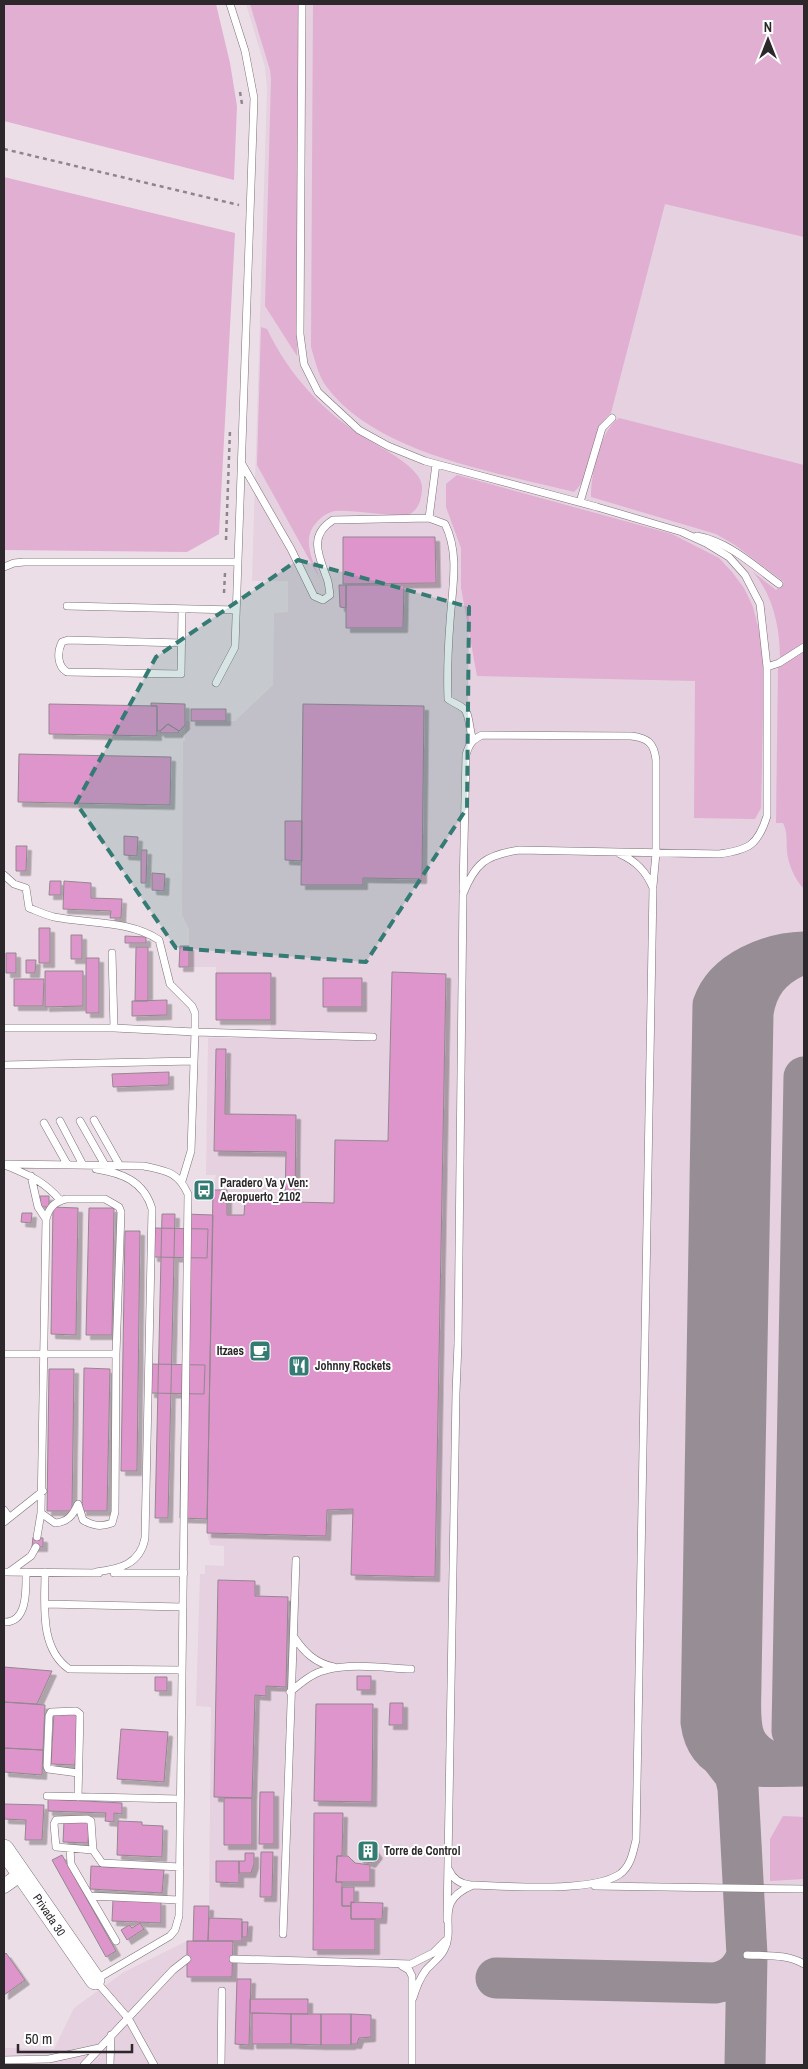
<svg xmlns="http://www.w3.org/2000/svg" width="808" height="2069" font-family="'Archivo Narrow',sans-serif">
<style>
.built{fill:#e5d1df}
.green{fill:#e0afd2}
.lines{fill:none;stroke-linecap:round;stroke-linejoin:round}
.taxiway{stroke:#978d94;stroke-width:41}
.building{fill:#de95cb;stroke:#948790;filter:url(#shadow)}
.lane-casing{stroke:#7c7078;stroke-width:8}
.street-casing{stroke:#7c7078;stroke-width:15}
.secondary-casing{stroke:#7c7078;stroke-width:20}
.path{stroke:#8e858b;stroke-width:2.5;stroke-dasharray:4 4;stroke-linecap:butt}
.lane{stroke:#fff;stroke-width:7}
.street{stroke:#fff;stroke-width:14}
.secondary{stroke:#fff;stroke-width:19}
.marked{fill:#347b74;fill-opacity:0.2;stroke:#347b74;stroke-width:4;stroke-dasharray:10 6;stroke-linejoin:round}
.labels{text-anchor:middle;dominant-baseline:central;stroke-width:4;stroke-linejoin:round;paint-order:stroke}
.poi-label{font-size:12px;font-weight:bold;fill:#2c272b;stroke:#fff;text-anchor:start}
.street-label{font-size:12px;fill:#2c272b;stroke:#fff}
</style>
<defs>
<filter id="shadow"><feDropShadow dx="4.5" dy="4.5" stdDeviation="0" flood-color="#0004"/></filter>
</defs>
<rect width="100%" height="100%" fill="#ecdee7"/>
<path class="built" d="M246,4H804V2065H4V2048L54,2049L74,2008L124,1972L187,1941H193L194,1906H209L211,1707L196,1706L200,1574H205V1565L224,1566V1546L210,1545L207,1533L213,1190L216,1175H206L208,1038H270L271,1021L216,1020V967H179L180,946H189V929L182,915L183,741H185V721H235L273,685L274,613L288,612V581H252L267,90L265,67Z"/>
<path class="green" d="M4,4H216L230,63L237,106L234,180L4,121Z
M250,4H298L297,356L265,306L271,79L270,70Z
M313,4H804V237L665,204L611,413C587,431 597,472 574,492C496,472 376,454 326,386C318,375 315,360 311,347Z
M4,177L235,233L219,534L187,552L4,550Z
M261,327L267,329C289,375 323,412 367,439C381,448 422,468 422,487C422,497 419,512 407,515C404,516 399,515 396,515C376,515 355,510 335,511C328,512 321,517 316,523C301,539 313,562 320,579L257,465Z
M619,418L804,465V641L795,650L780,658C780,628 773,595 753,572L776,590L784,582L735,545L716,534L591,497C591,474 599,432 619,418Z
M457,475L672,534L719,558L732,572L744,588L753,607L760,635L764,666L761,808L755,819L694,818L695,681L477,676L461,588V548L446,507V484Z
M804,651V889C795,880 788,864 787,851C786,841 788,832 783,823H776L778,667Z
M783,1816L804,1817V1879L770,1881V1839Z"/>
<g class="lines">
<path class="taxiway" d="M804,952C770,953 725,970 713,1005L701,1722C708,1775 765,1766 804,1766
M792,1731L804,1077
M721,1757L735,1775L738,1788L747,1955L745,2065
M781,1766C733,1751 741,1722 741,1680L753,1013C757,986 771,968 795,957
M496,1978L715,1983C732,1980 742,1970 747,1955"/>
</g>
<path class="building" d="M343,537H435L436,583L343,584Z
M339,585H346V608L340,607Z
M346,585H404L403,628H346Z
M151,703L185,704V725L179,731L168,724L160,731H157V706H151Z
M49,704L157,706V736L49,734Z
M303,704L424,706L422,879L363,878V885H301Z
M191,709H226V721H191Z
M168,724L179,731L178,733H160V731Z
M19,754L171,757L170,805L18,802Z
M285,821H302V861L285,860Z
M124,836L138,837L137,856L124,855Z
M16,846H27L26,871H16Z
M141,850H147L146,883H141Z
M152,873L165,874L164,891L152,890Z
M50,881H61V895H49Z
M64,881L91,883V898L122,899L121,918H110L111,911L63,909Z
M39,928H50V963H39Z
M71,935H82V959H71Z
M125,936L146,937V943H125Z
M180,946H189V967H179Z
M136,947H148V1001H135Z
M6,953H16V973H6Z
M86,958H99V1013H86Z
M26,960H36L35,973H26Z
M45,971H83V1006L45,1007Z
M392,972L446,974L435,1577L351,1575L353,1509L327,1510L326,1536L207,1533L213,1190H227V1215H244L245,1201L285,1202L286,1152L214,1151L216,1049H226L225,1114L296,1115L295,1202L334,1203L335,1140L388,1141Z
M216,973H271V1020H216Z
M323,978H362V1007H323Z
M14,979H44L43,1006H14Z
M167,1000V1015L132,1016V1001Z
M169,1072V1085L113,1087L112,1074Z
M40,1196H49V1207H40Z
M53,1207L78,1208L76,1335L51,1334Z
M89,1208H114L112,1335H86Z
M22,1213H32L31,1223L21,1222Z
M162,1214H175L168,1518H155Z
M185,1214L213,1215L207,1519L180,1518Z
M153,1228L208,1229L207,1258L153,1257Z
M125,1231H140L137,1471H121Z
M150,1364L205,1365L204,1394L150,1393Z
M84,1368L110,1369L107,1511H82Z
M49,1369H74L72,1511H47Z
M33,1537L43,1538V1547H32Z
M218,1580L255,1581V1596L288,1597L286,1687L266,1686V1696L255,1695L252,1798L214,1797Z
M4,1667L52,1671L37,1704L4,1702Z
M357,1676H371V1690H357Z
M155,1677H167V1691H155Z
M4,1702L45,1705L43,1750L4,1748Z
M390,1703H403V1725H389Z
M316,1704H373L372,1802L314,1801Z
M54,1713L78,1714L75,1765L51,1764Z
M121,1729L168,1732L164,1782L117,1779Z
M4,1748L43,1750L42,1775L4,1772Z
M260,1792H274V1844H259Z
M224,1798H252V1845H224Z
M48,1799L122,1803V1814L114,1813V1822L105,1821L106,1813L48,1811Z
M4,1804L44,1805L42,1840H25L26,1820L4,1819Z
M314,1813H343L342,1856H337L336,1882H342V1906H351V1919H375V1950H313Z
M64,1821L89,1822L88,1843L63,1842Z
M118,1821L142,1822V1825L163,1826L162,1857L117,1855Z
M371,1844L378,1854L371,1863L359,1860V1848Z
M261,1852H273L272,1897H260Z
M245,1853H254V1864L251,1873H239V1861H245Z
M62,1855L116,1951L106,1957L52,1860Z
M337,1856H348L355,1863L370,1865V1882H336Z
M216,1861H239V1883L216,1882Z
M91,1866L164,1870L162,1893L90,1889Z
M342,1887H354V1903L351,1902V1906H342Z
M113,1899L161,1901V1923L112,1921Z
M351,1902L383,1903L382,1919H351Z
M194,1906H209L208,1941H193Z
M209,1918L242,1919V1941H208Z
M242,1922H248L247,1937H242Z
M140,1923L144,1929L127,1940L121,1930L129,1925L132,1928Z
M187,1941H233L232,1977H187Z
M6,1953L25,1980L4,1995V1955Z
M237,1979H251L249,2045L235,2044Z
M250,1999H308V2014L250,2013Z
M252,2013L291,2014V2044H252Z
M291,2014H321V2045L291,2044Z
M321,2014H351V2045H321Z
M351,2014L371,2015V2037L359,2038L357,2044H351Z"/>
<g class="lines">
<g class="lane-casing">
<path id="lane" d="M302,4L300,334L304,364L318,392L359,430L388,446L425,461L597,507L682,532L706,543L729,557L745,575L760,604L767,667V816C758,845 749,850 719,854L519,850C486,855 475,863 463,894L458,1343L456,1393L447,1920
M242,464L291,549L314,596L323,600L330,595C329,589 329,582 326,576C318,554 309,535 333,520L429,518L445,524C460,554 452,589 450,622C448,648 447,673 448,699C453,703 458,704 463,708C470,712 469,731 473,740
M580,502L602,428L612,418
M429,518L436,464
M697,536C729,542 753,565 779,584
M4,567L14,563L24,562H238
M67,606L236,610
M182,609L181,674L67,672C57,666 57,652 62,642L68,640L182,643
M767,667L779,663L804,647
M216,683L235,647L254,98L245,51L230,4
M4,875L14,884L26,888L29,908C37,911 46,915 54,917C89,924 129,920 159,940L170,984L192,1006L195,1013V1032L114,1028H4
M463,889L466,755C469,744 472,740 482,735L631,736C648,738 654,743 656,760V853L653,886
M112,953L114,1028
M4,1065L194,1061
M94,1120L120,1166
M60,1121L83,1165
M80,1121L105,1165
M44,1123L67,1164
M4,1164L144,1166C167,1171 178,1172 188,1194L179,1916L175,1930L170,1936L95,1980L128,2018L154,2065
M5,1165C28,1175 43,1180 60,1200
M31,1176L38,1207L46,1219
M182,1181L191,1151L195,1032L373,1037
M66,1199H105L119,1207L121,1212L116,1354L115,1512L112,1523C101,1527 93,1526 83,1520L78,1504C73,1515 68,1522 55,1523L41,1513L46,1219C49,1208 54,1202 66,1199Z
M4,1354H116
M4,1510L9,1517
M4,1522L43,1491
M37,1537L41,1513
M4,1572L99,1573
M9,1572L31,1556L36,1547
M45,1572C45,1604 39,1648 69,1669L182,1670
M96,1572C119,1569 140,1565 145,1538L152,1209C144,1181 122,1173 96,1169
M114,1573H184
M45,1604L183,1607
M4,1622C28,1623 26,1589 26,1572
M294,1637C304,1652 315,1663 334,1667
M290,1692C301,1683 312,1673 326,1670C351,1663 386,1668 411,1669
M78,1773L48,1769L47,1766L49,1716L51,1712L76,1711L80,1714L78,1797
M47,1796L180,1799
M70,1849L71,1864L116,1941
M93,1850L56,1847L54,1824L56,1820L87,1819L91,1821L93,1850L102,1863L180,1867
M449,1870C453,1880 461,1884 471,1885
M595,1886L804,1889
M90,1896L179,1900
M283,1934L296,1560
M747,1955C767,1956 787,1954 804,1964
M233,1959L411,1964L433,1953L445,1941
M402,1966L409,1970L412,1976V2065
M413,1998C416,1988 419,1979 426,1970C431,1964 440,1958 444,1950C457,1926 432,1902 473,1885C508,1886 592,1893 620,1874C631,1866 633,1852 636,1840L653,888C646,871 636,861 620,854
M4,2060L49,2059L99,2048
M84,2065L173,1970L187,1959
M110,2065L111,2035
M221,2065L222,1991"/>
</g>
<g class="street-casing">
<path id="street" d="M4,1886L21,1874"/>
</g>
<g class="secondary-casing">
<path id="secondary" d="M4,1849L95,1980"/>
</g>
<path class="path" d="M240,92L242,104
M4,149L239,205
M226,540L230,430
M224,593L225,573"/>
<use href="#lane" class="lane"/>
<use href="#street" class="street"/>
<use href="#secondary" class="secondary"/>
</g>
<path class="marked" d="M298,560L469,607L467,808L366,962L176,948L76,803L156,657Z"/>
<defs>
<g id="bus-square" transform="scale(1.125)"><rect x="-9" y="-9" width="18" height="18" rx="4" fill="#347b74" stroke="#fff"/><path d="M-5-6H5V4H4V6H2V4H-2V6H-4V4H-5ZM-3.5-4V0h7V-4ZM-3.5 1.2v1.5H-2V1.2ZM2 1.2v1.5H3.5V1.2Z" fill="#fff"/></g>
<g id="cafe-square" transform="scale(1.125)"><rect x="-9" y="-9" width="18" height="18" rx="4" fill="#347b74" stroke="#fff"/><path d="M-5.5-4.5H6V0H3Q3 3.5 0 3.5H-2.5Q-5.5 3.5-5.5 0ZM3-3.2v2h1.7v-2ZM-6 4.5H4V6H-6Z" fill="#fff"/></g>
<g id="restaurant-square" transform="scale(1.125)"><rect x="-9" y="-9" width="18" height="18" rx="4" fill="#347b74" stroke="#fff"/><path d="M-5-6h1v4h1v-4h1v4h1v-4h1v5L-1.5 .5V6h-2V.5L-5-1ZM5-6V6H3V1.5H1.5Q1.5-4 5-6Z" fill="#fff"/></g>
<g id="building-square" transform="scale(1.125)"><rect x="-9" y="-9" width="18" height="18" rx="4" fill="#347b74" stroke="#fff"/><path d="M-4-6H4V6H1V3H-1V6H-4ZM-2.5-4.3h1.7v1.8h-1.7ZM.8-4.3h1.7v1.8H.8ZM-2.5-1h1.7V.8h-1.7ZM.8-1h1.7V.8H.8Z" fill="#fff"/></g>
</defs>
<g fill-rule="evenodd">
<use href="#bus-square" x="204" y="1190"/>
<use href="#cafe-square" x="260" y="1351"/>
<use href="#restaurant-square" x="299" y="1366"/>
<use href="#building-square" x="368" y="1851"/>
</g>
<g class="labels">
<g class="poi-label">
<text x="220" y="1183">Paradero Va y Ven:<tspan x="220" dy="14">Aeropuerto_2102</tspan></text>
<text x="244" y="1351" text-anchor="end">Itzaes</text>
<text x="315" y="1366">Johnny Rockets</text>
<text x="384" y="1851">Torre de Control</text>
</g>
<g class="street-label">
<text transform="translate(49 1915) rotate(56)">Privada 30</text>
</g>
</g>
<rect width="808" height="2069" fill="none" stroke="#2c272b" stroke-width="10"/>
<g transform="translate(768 40)" stroke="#ffffff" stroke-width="4" paint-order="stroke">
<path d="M0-4L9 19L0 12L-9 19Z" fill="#2c272b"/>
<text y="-8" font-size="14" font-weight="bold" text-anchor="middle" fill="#2c272b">N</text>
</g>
<path d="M18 2044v8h114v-8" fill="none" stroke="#2c272b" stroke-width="2.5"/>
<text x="25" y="2044" font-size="15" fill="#2c272b" stroke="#ffffff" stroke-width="4" paint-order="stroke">50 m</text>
</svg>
